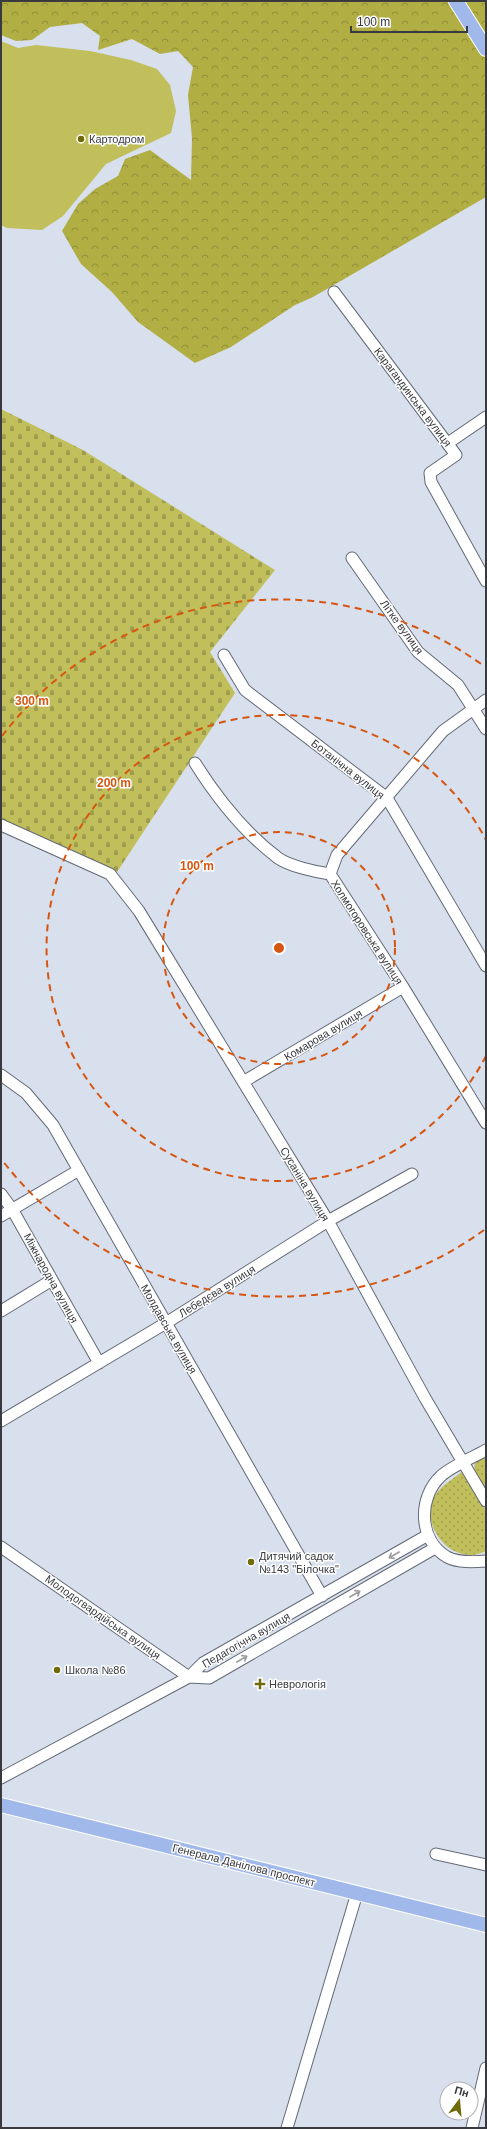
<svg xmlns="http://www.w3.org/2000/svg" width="487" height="2129" font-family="Arial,sans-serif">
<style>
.grass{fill:url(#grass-dots)}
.forest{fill:url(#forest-crowns)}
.cemetery{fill:url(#cemetery-stones)}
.pitch{fill:#c1bf5b}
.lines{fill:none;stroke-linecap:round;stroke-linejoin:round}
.minor-casing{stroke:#636975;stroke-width:13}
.major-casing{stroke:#fff;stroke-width:16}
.minor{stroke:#fff;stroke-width:11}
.major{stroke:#a0b8ea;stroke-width:14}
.oneway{stroke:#9c9ca0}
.ring{fill:none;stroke:#d65611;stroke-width:2;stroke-dasharray:7 5}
.poi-dot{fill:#6e6b08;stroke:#fff;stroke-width:1.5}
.labels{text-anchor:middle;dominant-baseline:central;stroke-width:3;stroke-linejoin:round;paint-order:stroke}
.poi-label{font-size:11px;fill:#383a40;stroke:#fff;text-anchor:start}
.street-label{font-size:11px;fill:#383a40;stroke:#fff}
.centre{fill:#d65611;stroke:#fff;stroke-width:2}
.ring-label{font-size:12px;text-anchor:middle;font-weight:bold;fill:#d65611;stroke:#fff;stroke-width:3;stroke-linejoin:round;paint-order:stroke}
</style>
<defs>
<pattern id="grass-dots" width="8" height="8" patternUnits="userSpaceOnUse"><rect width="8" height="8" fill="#c1bf5b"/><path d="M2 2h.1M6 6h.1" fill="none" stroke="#9e9c4d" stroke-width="1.8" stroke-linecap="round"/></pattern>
<pattern id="forest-crowns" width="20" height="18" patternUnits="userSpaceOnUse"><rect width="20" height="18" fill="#b1ae43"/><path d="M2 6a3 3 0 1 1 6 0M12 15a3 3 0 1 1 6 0" fill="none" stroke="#918f39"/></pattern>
<pattern id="cemetery-stones" width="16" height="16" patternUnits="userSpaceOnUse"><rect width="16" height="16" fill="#c1bf5b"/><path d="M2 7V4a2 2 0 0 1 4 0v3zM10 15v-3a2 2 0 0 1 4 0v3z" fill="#9e9c4d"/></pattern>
</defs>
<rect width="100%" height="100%" fill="#d8dfed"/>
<path class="grass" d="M486,1457V1489L483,1487L474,1471L475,1463Z
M463,1471L486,1511V1551C457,1566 425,1535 431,1504C434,1490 453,1479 463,1471Z"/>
<path class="forest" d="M1,1H486V197L313,297L295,305L231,347L195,363L138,322L112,292L81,264L62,231L78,204L95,189L118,176L125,159L150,150L191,180L192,138L188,95L193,67L178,51L160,54L132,39L98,50L100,36L82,23L50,27L32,40L16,41L1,35Z"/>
<path class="cemetery" d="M1,409L83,450L275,570L210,652L235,693L117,872L1,822Z"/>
<path class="pitch" d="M1,41L18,48L36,45L90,51L131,60L157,69L170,85L176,111L171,133L106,164L63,216L42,230L7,228L1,225Z"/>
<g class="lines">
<g class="minor-casing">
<path id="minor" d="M334,292L456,455L430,473L431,482L486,581
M448,443L486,417
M352,558L418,652L458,685L486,729
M224,655L245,690L387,798L486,966
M195,763C217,798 245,833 278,858C289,866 316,872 330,874L403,987L486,1123
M1,825L110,874L139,911L328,1221L425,1398L486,1501
M330,874L337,855L443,731L486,700
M1,1075L26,1093L53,1125L322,1596
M243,1082L403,987
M1,1194L12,1209L99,1363
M1,1216L79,1170
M1,1311L52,1280
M1,1421L166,1323L328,1221L412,1174
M486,1450C474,1457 450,1467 441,1476C418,1497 418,1540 447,1557C458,1563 474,1562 486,1561
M1,1547L189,1677L209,1678L435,1548
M1,1778L189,1677L203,1663L428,1535
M436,1854L486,1865
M287,2128L357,1893
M472,2128L486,2068"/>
</g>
<g class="major-casing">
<path id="major" d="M456,1L486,49
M1,1805L486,1925"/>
</g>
<use href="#minor" class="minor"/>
<use href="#major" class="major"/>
</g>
<defs><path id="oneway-shaft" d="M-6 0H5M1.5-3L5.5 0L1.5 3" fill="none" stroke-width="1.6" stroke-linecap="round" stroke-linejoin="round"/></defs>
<g class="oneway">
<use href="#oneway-shaft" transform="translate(394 1555) rotate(150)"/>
<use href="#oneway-shaft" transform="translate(355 1594) rotate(-30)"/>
<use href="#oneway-shaft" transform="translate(242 1659) rotate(-30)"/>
</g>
<g class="ring">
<circle cx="279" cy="948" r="116"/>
<path d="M486 1056A233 233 0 1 1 486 840"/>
<path d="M484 1230A349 349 0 0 1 2 1160M2 736A349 349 0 0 1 484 666"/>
</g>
<g class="poi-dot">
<circle cx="81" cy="139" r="4"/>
<circle cx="251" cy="1562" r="4"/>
<circle cx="57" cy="1670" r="4"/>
<path d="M258 1678h4v4h4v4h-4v4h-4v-4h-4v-4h4z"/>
</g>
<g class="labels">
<g class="poi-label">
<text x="89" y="139">Картодром</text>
<text x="259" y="1556">Дитячий садок<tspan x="259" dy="13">№143 "Білочка"</tspan></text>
<text x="65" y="1670">Школа №86</text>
<text x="269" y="1684">Неврологія</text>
</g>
<g class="street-label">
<text transform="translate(413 397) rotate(53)">Карагандинська вулиця</text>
<text transform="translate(402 627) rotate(54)">Літке вулиця</text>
<text transform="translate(348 769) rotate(38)">Ботанічна вулиця</text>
<text transform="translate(367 932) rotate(57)">Холмогоровська вулиця</text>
<text transform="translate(323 1035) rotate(-31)">Комарова вулиця</text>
<text transform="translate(305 1184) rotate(59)">Сусаніна вулиця</text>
<text transform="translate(51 1278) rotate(61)">Міжнародна вулиця</text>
<text transform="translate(217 1291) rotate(-32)">Лебедєва вулиця</text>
<text transform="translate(169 1329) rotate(60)">Молдавська вулиця</text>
<text transform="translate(103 1617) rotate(35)">Молодогвардійська вулиця</text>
<text transform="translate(246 1640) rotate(-30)">Педагогічна вулиця</text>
<text transform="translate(244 1865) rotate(14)">Генерала Данілова проспект</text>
</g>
</g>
<circle cx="279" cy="948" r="6" class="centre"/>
<g class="ring-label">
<text x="32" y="705">300 m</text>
<text x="114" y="787">200 m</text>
<text x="197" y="870">100 m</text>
</g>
<rect width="487" height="2129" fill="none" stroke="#383a40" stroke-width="4"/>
<g transform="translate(459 2101) rotate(16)"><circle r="19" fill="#ffffff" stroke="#afb0b3"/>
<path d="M0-3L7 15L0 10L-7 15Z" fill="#6e6b08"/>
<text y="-6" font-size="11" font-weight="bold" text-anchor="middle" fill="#383a40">Пн</text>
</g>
<path d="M351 26v6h116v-6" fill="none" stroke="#383a40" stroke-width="2"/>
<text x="357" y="26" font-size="12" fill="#383a40" stroke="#ffffff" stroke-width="3" paint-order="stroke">100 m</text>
</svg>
